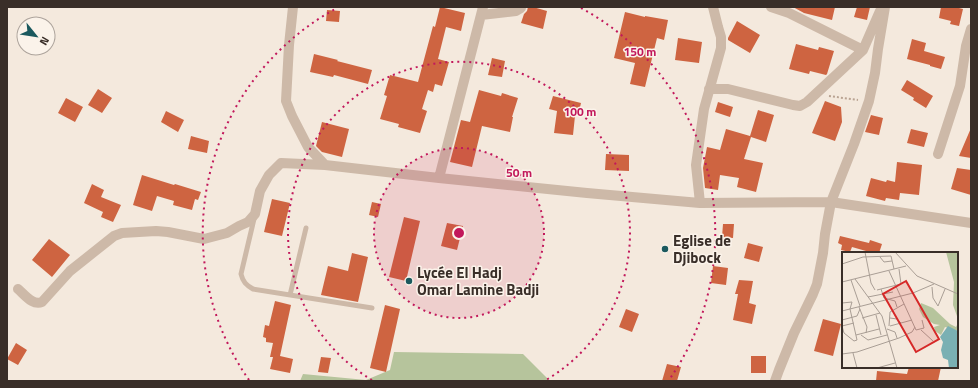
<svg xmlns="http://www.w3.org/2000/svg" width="978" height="388" font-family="'Titillium Web',sans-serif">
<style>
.green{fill:#b6c49c}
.building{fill:#ce6441}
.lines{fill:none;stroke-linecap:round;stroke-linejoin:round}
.path{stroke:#b9a392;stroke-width:2;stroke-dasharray:2 2;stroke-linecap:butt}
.service{stroke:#cdb9a8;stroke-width:5}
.minor{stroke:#cdb9a8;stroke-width:10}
.ring{fill:none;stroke:#c2185b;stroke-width:2;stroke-dasharray:2 4}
.poi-dot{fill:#1b595e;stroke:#fbf3ea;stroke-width:1.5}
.labels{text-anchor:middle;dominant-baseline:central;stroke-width:3;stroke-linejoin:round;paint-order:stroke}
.poi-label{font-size:15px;font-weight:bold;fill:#392e28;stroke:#fbf3ea;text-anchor:start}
.inset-road{fill:none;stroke:#a99e95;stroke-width:1}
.view{fill:#d62828;fill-opacity:0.15;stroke:#d62828;stroke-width:2}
.inset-edge{fill:none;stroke:#392e28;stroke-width:2}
.centre{fill:#c2185b;stroke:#fbf3ea;stroke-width:2}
.ring-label{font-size:12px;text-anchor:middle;font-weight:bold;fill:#c2185b;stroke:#fbf3ea;stroke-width:3;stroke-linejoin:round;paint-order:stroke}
</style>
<rect width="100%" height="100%" fill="#f4e9dd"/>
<path class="green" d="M394,352L523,354L550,381H300L303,374L366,380L390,370Z"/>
<path class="building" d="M440,7L465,13L461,31L446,27L438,59L449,62L442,86L435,84L433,92L428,90L422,109L427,111L420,133L398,127L399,124L380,119L387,96L384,95L390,75L418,82L433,26L435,27Z
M528,7H533L547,11L543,29L521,23L524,14L527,11Z
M793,7H835L832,20L804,13Z
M857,7H870L867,20L854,17Z
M941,7H955L963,9L959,26L950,24L951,21L939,18Z
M327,10L340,11L339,22L326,21Z
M625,12L645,17V16L668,20L664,40L657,38L645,87L630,84L635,63L614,58Z
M737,21L760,35L750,53L728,40V38Z
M678,38L702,42L699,63L675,60Z
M912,39L926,43L924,51L945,57L941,69L930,66V65L907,59Z
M796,44L818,50L819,47L834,51L827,74L826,75L810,71L809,74L789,69Z
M314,54L338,60L337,61L372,70L368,84L334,75L333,77L310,72Z
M492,58L505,61L502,77L488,75Z
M907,80L933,96L926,108L913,100L914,98L901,90Z
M98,89L112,98L102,113L88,105Z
M479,90L501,96L502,93L518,98L512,117H513L510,132L482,126L472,167L450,162L461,120L470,122Z
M553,96L581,103L578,116H575L573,135L554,133L557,111L549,109Z
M66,98L83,107L75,122L58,113Z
M825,101L841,107L842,122L835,141L812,133Z
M718,102L733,107L730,117L715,112Z
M758,110L774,115L766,142L751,137L744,159L763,163L756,192L737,187L739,178L720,175L718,190L705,188L703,168L707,147L720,150L726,129L750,136Z
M166,111L184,120L178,132L161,122Z
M871,115L883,118L879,135L865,132Z
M322,122L349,129L342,157L322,152L316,146Z
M971,128V158L959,156Z
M911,129L928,133L924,147L907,143Z
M191,136L209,141L207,153L188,149Z
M606,154L629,155V171L605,170Z
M897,162L922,165L919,195L900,193L899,200L886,198L885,201L866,196L871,178L886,182L887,180L895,182Z
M957,168L971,170V195L951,189Z
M142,175L174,185L175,184L201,192L198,200L195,199L192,210L173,205L174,201L157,196L152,211L133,205Z
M92,184L104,190L101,197L121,205L113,222L101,217L103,212L84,203Z
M272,199L290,203L282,236L264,232Z
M372,202L381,204L378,217L369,215Z
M404,217L420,221L406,281L389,277Z
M447,223L463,226L457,250L441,246Z
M723,224H734L733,238L722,237Z
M840,236L869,243L870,240L882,244L879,253H873L852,247L850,252L841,250L842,245L838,243Z
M49,239L70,255L52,277L32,260Z
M748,243L763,247L759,262L744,258Z
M352,253L368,257L358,302L321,295L328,266L348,271Z
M713,266L728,268L726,285L711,283Z
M739,280L753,281L749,303L756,305L752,324L733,320L738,294H735Z
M275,301L291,305L280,356L293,359L290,373L270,369L273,357H270L273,343L266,342V338L263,337L265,325L269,326Z
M385,305L400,309L386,372L370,368Z
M626,309L639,314L632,332L619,327Z
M823,319L841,324L833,356L814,351Z
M16,343L27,350L18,365L7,359Z
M751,356H766V373H751Z
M321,357L331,358L328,373L318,372Z
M667,364L681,367L677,381H662Z
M909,367H941L938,381H876L877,371L907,374Z"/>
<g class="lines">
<path class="path" d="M829,96L858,100"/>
<path class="service" d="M254,219L241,274C243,282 246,285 253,289L372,308
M290,295L306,228"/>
<path class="minor" d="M293,7L289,45L286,101L292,116L308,147L325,165
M771,7L789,13L863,50
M481,15L516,11L521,8V7
M709,89H728L793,105L800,106L807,102L863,50L880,11
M938,154L960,86L966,46L971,29
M439,178L483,7
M700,203L696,165L704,109L721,48V37L718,27L713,7
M18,289C25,295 33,306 42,302L70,271L114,236L122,233L156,231L168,232L204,239L227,233L239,226L248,222L255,214L260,191L269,175L281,163L325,165L439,178L587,193L700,203L831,202L971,223
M775,381L779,370L794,333L813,294L817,284L823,253L825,234L831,202L854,144L869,101L875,73L878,49L885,7"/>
</g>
<circle cx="459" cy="233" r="85" fill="#c2185b" fill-opacity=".12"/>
<g class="ring">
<circle cx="459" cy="233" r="85"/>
<path d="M372 380A171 171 0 1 1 546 380"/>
<path d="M249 380A256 256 0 0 1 337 8M581 8A256 256 0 0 1 669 380"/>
</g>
<g class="poi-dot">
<circle cx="665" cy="249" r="4"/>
<circle cx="409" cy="281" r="4"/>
</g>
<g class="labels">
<g class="poi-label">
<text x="673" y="240">Eglise de<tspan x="673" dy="17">Djibock</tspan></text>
<text x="417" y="272">Lycée El Hadj<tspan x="417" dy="17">Omar Lamine Badji</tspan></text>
</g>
</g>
<g transform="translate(842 252)">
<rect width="116" height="116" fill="#f4e9dd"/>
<path d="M104,0H116V67L111,53L112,30ZM79,51L91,56L108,72L114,75L116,71V79L103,75L99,83L93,79L92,75L98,73L92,72L81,65L77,57Z" fill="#b6c49c"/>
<path d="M106,74L116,79L115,116H107L106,108L101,106L99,98L101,90L98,85Z" fill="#7ab0b3"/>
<path class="inset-road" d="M23,0L29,31L33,38M53,0L75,24L116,42M38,5L42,10L50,9M0,12L21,5L49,4L52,17M47,19L74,78L82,76L80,68M13,27L40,64L55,116M9,28L18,54M0,30L64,14M90,35L91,46L96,54M39,37L42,46L53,49L55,55M35,38L59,32L57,17M26,45L51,40M0,51L10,50L8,57L15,88L12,89L2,81L0,74M96,54L103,37M17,55L25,75L24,81M0,59L71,41L92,32M34,63L39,83M20,66L38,61M48,66L55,67L59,71M0,68L15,64L18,57M0,74L12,71M47,74L48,60L62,52M48,74L70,68M45,77L53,80L55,86M79,78L91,89M14,83L37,77M19,83L26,88L45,83M11,101L15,116M0,102L15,100L57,86L70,80L73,75M35,116L53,111"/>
<path class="view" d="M64,29L97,87L74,100L41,42Z"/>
<rect width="116" height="116" class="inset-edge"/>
</g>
<circle cx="459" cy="233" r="6" class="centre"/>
<g class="ring-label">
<text x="640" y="56">150 m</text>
<text x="580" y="116">100 m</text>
<text x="519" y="177">50 m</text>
</g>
<rect width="978" height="388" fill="none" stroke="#392e28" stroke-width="16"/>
<g transform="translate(36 36) rotate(120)"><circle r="19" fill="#fbf3ea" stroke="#ada49c"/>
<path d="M0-3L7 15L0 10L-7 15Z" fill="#1b595e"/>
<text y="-6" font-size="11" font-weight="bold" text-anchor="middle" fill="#392e28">N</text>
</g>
</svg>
